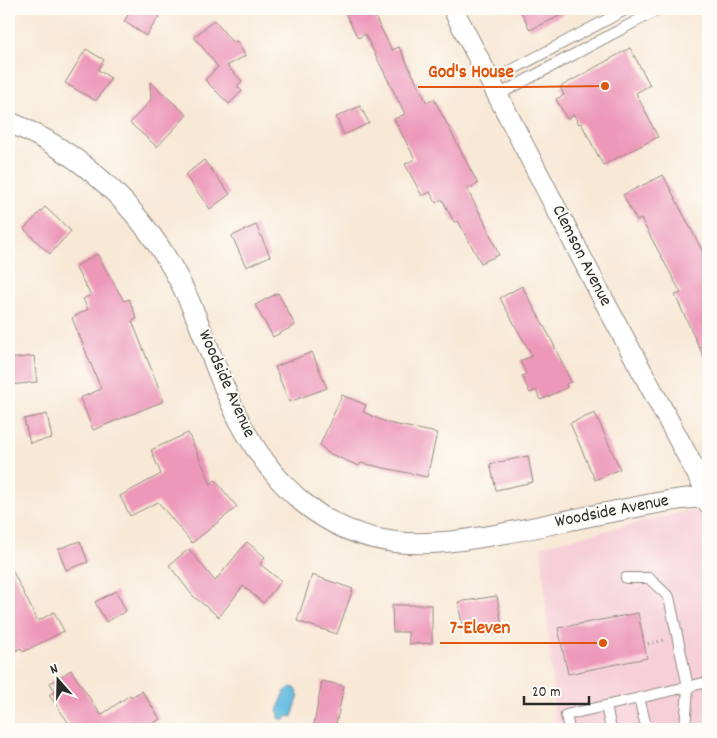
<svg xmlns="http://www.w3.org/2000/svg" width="717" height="738" font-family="Dekko,sans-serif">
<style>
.built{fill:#f6cfd8}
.water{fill:#62bbdf;stroke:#467385}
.building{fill:#ed98b9}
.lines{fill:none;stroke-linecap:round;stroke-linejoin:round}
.service-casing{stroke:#928a80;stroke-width:12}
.minor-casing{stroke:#928a80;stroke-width:22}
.path{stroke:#928a80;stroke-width:3;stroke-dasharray:1 4;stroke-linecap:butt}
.service{stroke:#fff;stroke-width:10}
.minor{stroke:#fff;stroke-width:20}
.labels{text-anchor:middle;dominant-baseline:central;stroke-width:4;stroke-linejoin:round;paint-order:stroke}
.street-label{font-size:18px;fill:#2b2b2b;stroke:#fdfcf7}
.leader{fill:none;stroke:#df570e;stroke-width:2}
.callout-dot{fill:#df570e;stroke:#fdfcf7;stroke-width:2}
.callout-label{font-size:19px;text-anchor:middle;font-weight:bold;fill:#df570e;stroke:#fdfcf7;stroke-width:4;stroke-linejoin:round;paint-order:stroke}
</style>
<rect width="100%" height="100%" fill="#fdfcf7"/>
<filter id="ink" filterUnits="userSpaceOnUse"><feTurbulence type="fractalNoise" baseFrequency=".02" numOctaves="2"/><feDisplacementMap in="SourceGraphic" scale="10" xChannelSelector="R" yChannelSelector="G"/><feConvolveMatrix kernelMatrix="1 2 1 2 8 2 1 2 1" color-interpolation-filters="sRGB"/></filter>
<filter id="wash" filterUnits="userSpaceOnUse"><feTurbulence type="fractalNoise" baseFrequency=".0096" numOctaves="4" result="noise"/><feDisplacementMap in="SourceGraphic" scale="20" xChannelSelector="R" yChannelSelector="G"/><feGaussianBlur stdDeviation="1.12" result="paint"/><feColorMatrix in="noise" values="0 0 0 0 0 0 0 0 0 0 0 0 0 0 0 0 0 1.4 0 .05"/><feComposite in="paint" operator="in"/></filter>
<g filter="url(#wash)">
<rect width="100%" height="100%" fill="#f8e8d6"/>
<path class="built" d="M708,506V729H556L541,546Z"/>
<path class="water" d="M290,687L295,688L298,692L297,694L299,695L292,717L289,716L283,720L279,718V713L277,712L285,691H286Z"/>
<g id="blocks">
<path class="building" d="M132,9H151L160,15L146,36L124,21Z
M343,9H371L392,50L399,47L427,103L434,99L478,184L467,189L485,223L499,255L481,263L458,221L454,222L442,199L436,203L430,192L422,196L405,164L415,159L394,119L405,114L365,34L358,38Z
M520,9H574L530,30Z
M214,20L233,43L237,41L245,56L227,66L242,81L237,86L242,91L229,104L205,80L218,67L194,37Z
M630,48L650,85L636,93L658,137L603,165L581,123L579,124L574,115L567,119L556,99L564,95L560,87Z
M86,49L104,60L98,70L111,78L96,101L65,83Z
M150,82L187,115L157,147L130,123L151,100Z
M360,106L369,123L344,135L336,117Z
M204,160L230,194L210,209L185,175Z
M663,175L708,262V366L675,295L681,293L641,219L637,221L623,195Z
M45,207L71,231L50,254L24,229Z
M256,225L270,256L246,267L232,236Z
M97,254L124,301L129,299L137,319L132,321L164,401L93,430L80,398L101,389L72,318L88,309L83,299L91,295L75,267Z
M522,286L551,339L571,382L566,384L567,387L560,391L540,400L536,390L530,393L522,376L526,374L520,361L532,356L500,298Z
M278,293L295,325L273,337L255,305Z
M312,352L327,388L289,402L275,367Z
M34,356L37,382L10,385L9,359Z
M342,395L366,405L363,412L388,423L437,433L427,477L361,463L359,466L328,453L320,445Z
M595,413L620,469L595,480L570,423Z
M47,414L52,438L30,443L24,419Z
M188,433L211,484L215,480L237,507L192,543L158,502L130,516L120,496L161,474L151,450Z
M528,456L533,482L496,490L490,464Z
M80,541L88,562L66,570L58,549Z
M247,542L265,557L260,564L281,581L263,603L243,586L219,617L193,596L169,565L189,549L215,581Z
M9,564L38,621L54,612L64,631L23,652L21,648L13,652L9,643Z
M312,575L353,589L337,634L297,621Z
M116,591L126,611L106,622L95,602Z
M497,596L503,632L485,635L483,627L463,630L458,602Z
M392,605H432V643L409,644L408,632H393Z
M638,613L647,658L568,674L558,628Z
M71,670L101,715L130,695L131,697L142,691L160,719L145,729H73L49,695L55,691L50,683Z
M322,681L344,686L335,729H313Z"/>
</g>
</g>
<g filter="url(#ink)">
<use href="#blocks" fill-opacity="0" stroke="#928a80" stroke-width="1"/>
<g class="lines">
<g class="service-casing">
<path id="service" d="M491,81L627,9
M498,95L659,9
M626,578H649L669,597L688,687L685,729
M639,698L645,722
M606,706L611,729
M569,729L566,715L708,682"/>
</g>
<g class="minor-casing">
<path id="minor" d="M453,9L601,295L702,483L708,503
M9,122C80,152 135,203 173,269C201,318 215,374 241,424C275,486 322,533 395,542C430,546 465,540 500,534C539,527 578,518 616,511C647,505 676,498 707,497"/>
</g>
<path class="path" d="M648,644L664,640"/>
<use href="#service" class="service"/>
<use href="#minor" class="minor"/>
</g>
</g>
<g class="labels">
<g class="street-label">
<text transform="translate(581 256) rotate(63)">Clemson Avenue</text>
<text transform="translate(226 384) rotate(66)">Woodside Avenue</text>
<text transform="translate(612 512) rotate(-11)">Woodside Avenue</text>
</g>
</g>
<path class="leader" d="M605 86L524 87H418M603 643L520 643H440"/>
<g class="callout-dot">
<circle cx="605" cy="86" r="5"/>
<circle cx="603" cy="643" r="5"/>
</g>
<g class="callout-label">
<text x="471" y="77">God's House</text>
<text x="480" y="633">7-Eleven</text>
</g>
<rect width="717" height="738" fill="none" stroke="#fdfcf7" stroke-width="30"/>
<g transform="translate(58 680) rotate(340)" stroke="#fdfcf7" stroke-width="4" paint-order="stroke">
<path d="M0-4L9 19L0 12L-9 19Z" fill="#2b2b2b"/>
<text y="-8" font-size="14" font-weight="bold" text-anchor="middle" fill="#2b2b2b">N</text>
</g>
<path d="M524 696v8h65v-8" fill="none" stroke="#2b2b2b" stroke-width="2.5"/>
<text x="532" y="696" font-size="15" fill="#2b2b2b" stroke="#fdfcf7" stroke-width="4" paint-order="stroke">20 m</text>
</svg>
